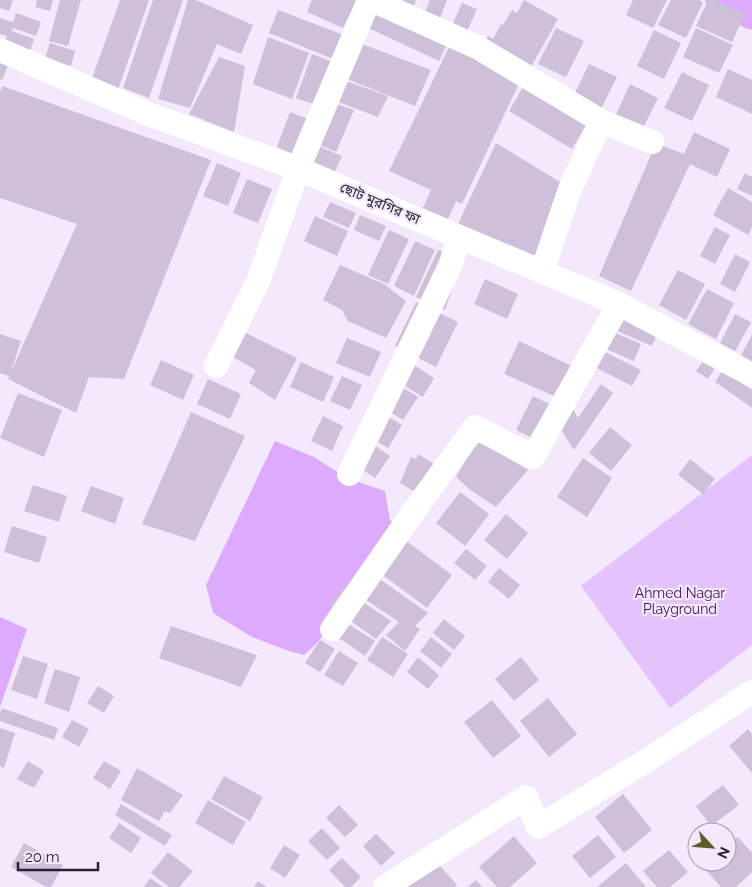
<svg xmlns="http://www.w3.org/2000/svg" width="752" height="887" font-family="Raleway,'Noto Sans Bengali',sans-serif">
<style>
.green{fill:#e5c2fe}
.water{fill:#dcabfe}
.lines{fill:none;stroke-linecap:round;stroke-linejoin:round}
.canal{stroke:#dcabfe;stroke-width:29}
.building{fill:#cec0d9}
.street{stroke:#fff;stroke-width:24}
.labels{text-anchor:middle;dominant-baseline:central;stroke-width:4.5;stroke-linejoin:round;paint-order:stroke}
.street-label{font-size:14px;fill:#27222b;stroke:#f4e8fd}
.park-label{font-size:14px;fill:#3e0f57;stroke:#f4e8fd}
</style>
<rect width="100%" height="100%" fill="#f4e8fd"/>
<path class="green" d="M752,455V645L670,708L581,586Z"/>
<path class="water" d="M275,441L314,457L342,475L361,483L385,491L390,520L398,530L330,626L317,643L304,655L289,651L252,637L213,613L206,585Z
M0,617L27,629L0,707Z"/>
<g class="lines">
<path class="canal" d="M720,0L728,5L752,15"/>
</g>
<path class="building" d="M0,0H13L9,11L0,8Z
M37,0H53L50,11L35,7Z
M60,0H81L68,46L49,41Z
M120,0H149L118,90L91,81Z
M153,0H183L149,98L123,88Z
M188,0H196L253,25L241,54L217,44L190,108L158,99Z
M312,0H357L343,28L307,12Z
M399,0H416L411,13Z
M430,0H447L439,21L424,15Z
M524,0L558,19L527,74L481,48L488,36L493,39L501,24L503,25L512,10L517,13Z
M633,0H667L653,28L626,15Z
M671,0H699L703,2L686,38L658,25Z
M708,0H714L745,14L732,42L696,26Z
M462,3L477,9L465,36L450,30Z
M371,5L450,37L439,61L362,25Z
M278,10L349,37L338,61L269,33Z
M16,13L41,22L36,36L13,28L12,31L34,39L29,54L4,45L7,36L0,34V18L13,22Z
M556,28L584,41L566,77L538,64Z
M696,28L733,45L719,73L683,57Z
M654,30L681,43L664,79L637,66Z
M268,37L309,53L292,99L253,84Z
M453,39L522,77L462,204L456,201L448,219L423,208L431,190L389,171Z
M354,41L431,70L415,106L342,77Z
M50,43L75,51L71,66L45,58Z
M312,54L338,64L316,105L296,98Z
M219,57L245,66L234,132L189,114Z
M0,59L9,63L2,80L0,79Z
M589,64L617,77L599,113L572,99Z
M728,69L752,80V114L716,97Z
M682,72L709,85L692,121L664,108Z
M340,79L388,96L378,117L333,100Z
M527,80L590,118L572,149L509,111Z
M630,84L658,98L640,134L613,121Z
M2,86L211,160L124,379L89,377L76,413L8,379L9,376L0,373V334L21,341L11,372L77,224L0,198V92Z
M333,103L354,110L336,152L315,143Z
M290,112L314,121L300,157L277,147Z
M694,132L730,149L717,177L690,164L631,291L599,276L656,143L684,154Z
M496,143L565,185L541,261L458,224Z
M316,145L342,156L335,171L309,160Z
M217,163L241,173L228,206L203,196Z
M745,173L752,177V196L737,189Z
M247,179L272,189L258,223L233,213Z
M728,188L752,202V227L748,235L713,215Z
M330,202L356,213L349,228L323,217Z
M360,215L386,226L379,241L354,230Z
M315,216L348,231L337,256L304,241Z
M715,227L730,235L715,264L700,256Z
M389,230L409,239L388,284L368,275Z
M415,241L435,250L414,296L394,286Z
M438,250L462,260L445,310L416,297Z
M735,254L750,262L735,292L720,284Z
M340,265L384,284L406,301L386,338L348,321L342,310L323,300Z
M678,270L705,284L686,320L659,305Z
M485,279L518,294L507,319L474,304Z
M707,289L734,303L716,339L688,324Z
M416,302L458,322L436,367L395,346Z
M735,314L751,322L735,351L720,343Z
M621,316L659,331L652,346L615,330Z
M613,332L641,344L634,361L606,349Z
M246,333L297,358L275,400L249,383L256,370L233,357Z
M752,335V374L736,365Z
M347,338L381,352L370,377L336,363Z
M519,341L578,369L563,400L504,374Z
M603,351L641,370L632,386L595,367Z
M706,357L717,365L708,379L696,371Z
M161,360L194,375L183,400L150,385Z
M301,362L334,377L323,402L290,387Z
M411,363L434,378L423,397L400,383Z
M723,370L752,390V408L715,382Z
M342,376L362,385L350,410L330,401Z
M208,379L241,394L230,419L197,404Z
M601,384L613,393L574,450L560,428L572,407L578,418Z
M399,385L418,397L403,420L385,409Z
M18,393L62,410L44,457L0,438Z
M533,396L553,406L536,440L516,430Z
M191,412L245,436L195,541L142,524Z
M384,414L402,425L388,448L369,437Z
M323,416L343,426L332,451L311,441Z
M610,427L632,445L611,471L589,453Z
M365,439L390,456L375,478L350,461Z
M477,440L528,470L496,507L469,489L456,477Z
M418,454L442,469L420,495L400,483L411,457L416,459Z
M583,458L612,478L587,517L557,497Z
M690,459L715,479L703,494L678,475Z
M33,485L67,496L59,522L24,511Z
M91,486L124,498L115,524L81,511Z
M460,492L489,514L465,546L436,523Z
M506,514L528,533L507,559L484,540Z
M12,526L47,537L39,563L4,552Z
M397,534L452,575L427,608L372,567Z
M466,549L487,566L475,580L454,563Z
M499,568L520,585L509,599L488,582Z
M368,571L428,613L415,626L420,629L405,651L386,635L399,622L353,591Z
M342,588L391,621L376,639L330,606Z
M444,619L465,636L454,650L433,633Z
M342,620L375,641L365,656L333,634Z
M171,626L257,655L241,687L159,658Z
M382,637L408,654L393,677L367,660Z
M431,637L452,654L441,668L420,651Z
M320,640L335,649L320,672L305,663Z
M339,651L358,663L343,686L324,675Z
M23,656L48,664L37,699L11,690Z
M418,657L439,675L428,689L407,672Z
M521,657L539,680L514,701L495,679Z
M55,669L80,677L69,712L44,703Z
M98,686L114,696L104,713L87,703Z
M548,698L577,734L549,757L520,721Z
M492,700L521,736L493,758L464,722Z
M2,708L58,728L54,740L0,721V713Z
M72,720L89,729L79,747L62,737Z
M0,728L15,733L4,768L0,766Z
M748,729L752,734V773L729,746Z
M28,761L44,771L34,788L17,779Z
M104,761L121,771L110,789L93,778Z
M137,768L183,795L170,813L165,811L159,821L121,800Z
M224,776L263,797L250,821L211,799Z
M723,785L739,805L711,826L696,806Z
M623,794L652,830L624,853L595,817Z
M208,800L246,822L233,845L195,823Z
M121,804L172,835L165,846L115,815Z
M339,805L358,825L345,837L326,818Z
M119,823L141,838L131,853L109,838Z
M322,828L340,848L327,860L308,841Z
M376,834L395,853L381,866L363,846Z
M598,835L616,857L590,878L572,856Z
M514,836L537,863L510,887H497L479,867Z
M738,837L752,853V872L736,887H721L703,867L709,862H727V846Z
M24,843L63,865L51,887H46L11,867Z
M284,845L300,855L285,878L270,868Z
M669,850L688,872L670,887H657L643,871Z
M168,852L193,871L179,887H169L151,873Z
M342,858L361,877L351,887H345L329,870Z
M433,858L457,885L454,887H401Z
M626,863L646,887H597Z
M150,878L163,887H144Z
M476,880L482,887H468Z
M258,881L267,887H254Z"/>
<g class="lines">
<path class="street" d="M372,0L477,47L601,121L652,142
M0,50L151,115L298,169L619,304L752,375
M542,272L570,189L601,121
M216,366L259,279L298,169L369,0
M349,474L450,266L460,237
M332,629L421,501L475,427L533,457L619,304
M385,887L526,797L538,827L641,764L752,692"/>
</g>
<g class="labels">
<g class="street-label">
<text transform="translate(380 203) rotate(23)">ছোট মুরগির ফা</text>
</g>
<g class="park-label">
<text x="680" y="593">Ahmed Nagar<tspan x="680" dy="16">Playground</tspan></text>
</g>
</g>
<g transform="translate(712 847) rotate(116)"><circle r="24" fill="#f4e8fd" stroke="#a299a9"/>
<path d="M0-4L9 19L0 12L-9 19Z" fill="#5b5e2b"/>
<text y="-8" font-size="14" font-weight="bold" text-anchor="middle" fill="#27222b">N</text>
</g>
<path d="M18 862v8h80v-8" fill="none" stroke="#27222b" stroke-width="2.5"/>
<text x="25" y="862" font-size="15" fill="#27222b" stroke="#f4e8fd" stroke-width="4" paint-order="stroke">20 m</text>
</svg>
